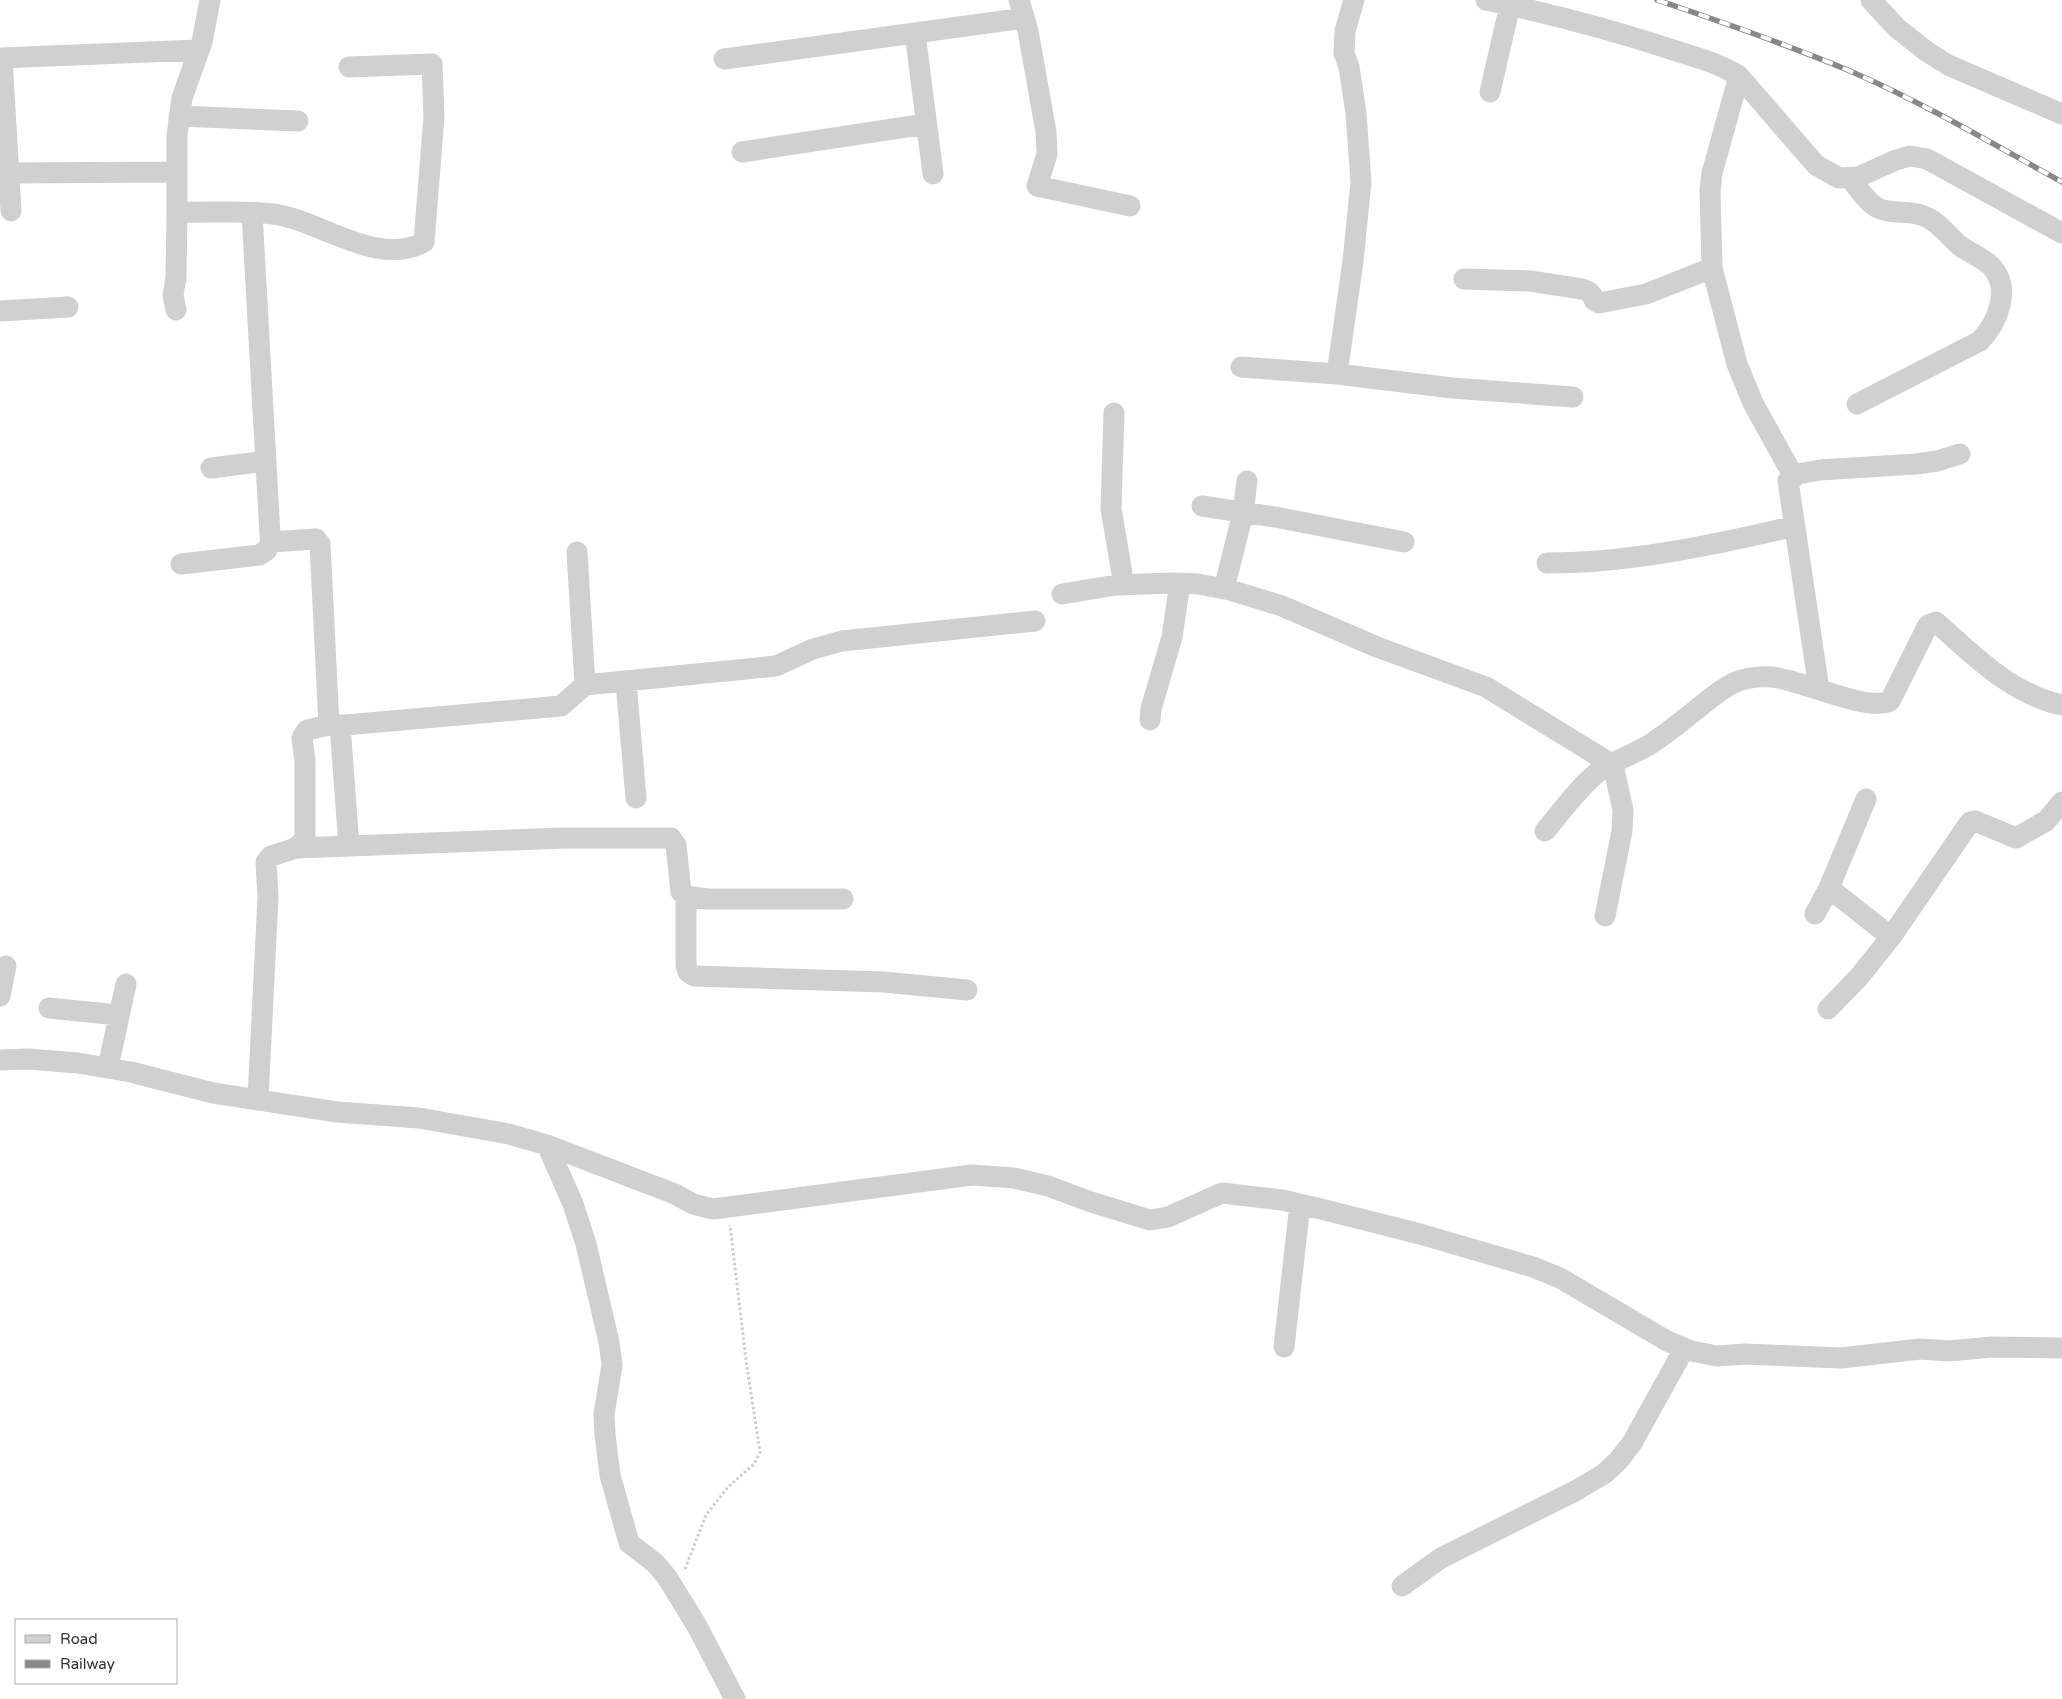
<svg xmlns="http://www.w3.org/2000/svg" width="2062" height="1699" font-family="'Varela Round',sans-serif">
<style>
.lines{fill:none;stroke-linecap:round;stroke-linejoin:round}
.path{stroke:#cdcdcd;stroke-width:3;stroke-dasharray:2.5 2.5;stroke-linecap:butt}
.minor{stroke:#d0d0d0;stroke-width:21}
.rail-casing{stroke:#888;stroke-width:5.5}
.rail{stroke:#fff;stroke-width:4;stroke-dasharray:11;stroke-linecap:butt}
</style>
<rect width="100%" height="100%" fill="#fff"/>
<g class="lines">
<path class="path" d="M685,1569L706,1515L728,1487L754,1464L760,1452L746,1360L730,1225"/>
<path class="minor" d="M1019,0L1028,31L1046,132L1047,154L1037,186L1130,206
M1486,0C1547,13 1605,28 1664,47C1690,56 1715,61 1739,76L1816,165L1839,178L1858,177L1896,160L1910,156L1927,159L2062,233
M1871,0L1897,28L1926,51L1948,65L2062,114
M915,33L933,174
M0,58L198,50
M2,58L11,211
M724,59L1024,18
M1739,76L1712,173L1710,191L1712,268L1737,364L1753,403L1794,477
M1490,92L1510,5
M179,116L298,121
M742,152L926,124
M9,173L176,172
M1851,179C1858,188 1866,201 1876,207C1890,215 1907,210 1921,215C1938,220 1946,234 1959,245C1969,253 1982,257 1991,266C2012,288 1998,322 1980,341L1857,404
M177,212C209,213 242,210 273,214C320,220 377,268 424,242L434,117L432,64L349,67
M252,213L270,535L271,542L316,539L320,544L329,725L334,726L561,706L585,685L776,666L813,649L842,641L1035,621
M1464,279L1530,281L1582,289C1589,291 1592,293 1594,300L1599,303L1646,294L1712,268
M176,310L173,295L176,278L177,212V135L182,98L202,42L210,0
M0,311L68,307
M1241,367L1337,374L1452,388L1573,397
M1337,374L1353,261L1361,182L1356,113L1349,67L1344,53L1345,31L1354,0
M1114,413L1111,509L1124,585
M211,468L266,461
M1202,506L1275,517L1404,542
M577,552L585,685
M1547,563C1630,563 1714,545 1795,526
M181,564L259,555L267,550L271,542
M1224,589L1243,513L1247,481
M1062,594L1116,585L1172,583L1198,584L1230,590L1282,606L1377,647L1486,687L1613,765L1623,810L1622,831L1605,916
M626,682L636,798
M1819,689L1788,481L1798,474L1820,470L1916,464L1937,461L1960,454
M1150,720L1151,709L1172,637L1180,583
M340,725L349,846
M1545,831C1562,811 1577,789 1598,772C1611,762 1634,754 1649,745C1663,736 1678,724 1692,713C1719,692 1734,674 1772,677C1802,680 1866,712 1890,701L1928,625L1936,622C1974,656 2011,694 2062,705
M296,848L565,838H671L676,845L681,892L686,896L707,899H843
M1829,888L1891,937
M686,896V965L688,972L694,976L884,982L967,990
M1815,914L1829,888L1866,799
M0,996L6,966
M49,1008L118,1015
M1828,1009L1859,977L1891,937L1970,822L1975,821L2016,838L2046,821L2062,802
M0,1060L28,1059L78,1063L131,1072L213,1093L337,1112L419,1118L509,1134L547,1145L675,1194L693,1204L713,1209L972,1175L1014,1178L1048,1186L1091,1202L1150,1220L1168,1217L1222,1193L1282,1200L1321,1209L1420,1234L1533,1267L1560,1278L1667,1341L1691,1351L1717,1356L1745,1354L1841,1358L1920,1349L1949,1351L1992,1347L2062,1348
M108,1067L126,984
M258,1099L268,897L266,862L271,856L296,848L305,839V761L302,738L307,730L329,725
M547,1145L573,1204L586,1244L609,1342L612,1365L604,1414L605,1434L610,1475L629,1543L655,1563L667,1577L697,1626L735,1699
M1284,1347L1300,1204
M1402,1586L1441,1558L1575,1491L1604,1474L1618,1461L1632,1443L1684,1349"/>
<g class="rail-casing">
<path id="rail" d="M1657,0C1722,22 1786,44 1850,71C1922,102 1993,144 2062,182"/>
</g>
<use href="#rail" class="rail"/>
</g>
<rect x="15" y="1619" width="162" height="65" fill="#ffffff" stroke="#adadad"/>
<rect x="25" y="1635" width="25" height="8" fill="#d0d0d0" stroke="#adadad"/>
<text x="60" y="1644" font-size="15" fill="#333333">Road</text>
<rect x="25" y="1660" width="25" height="8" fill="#888888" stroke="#adadad"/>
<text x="60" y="1669" font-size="15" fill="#333333">Railway</text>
</svg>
